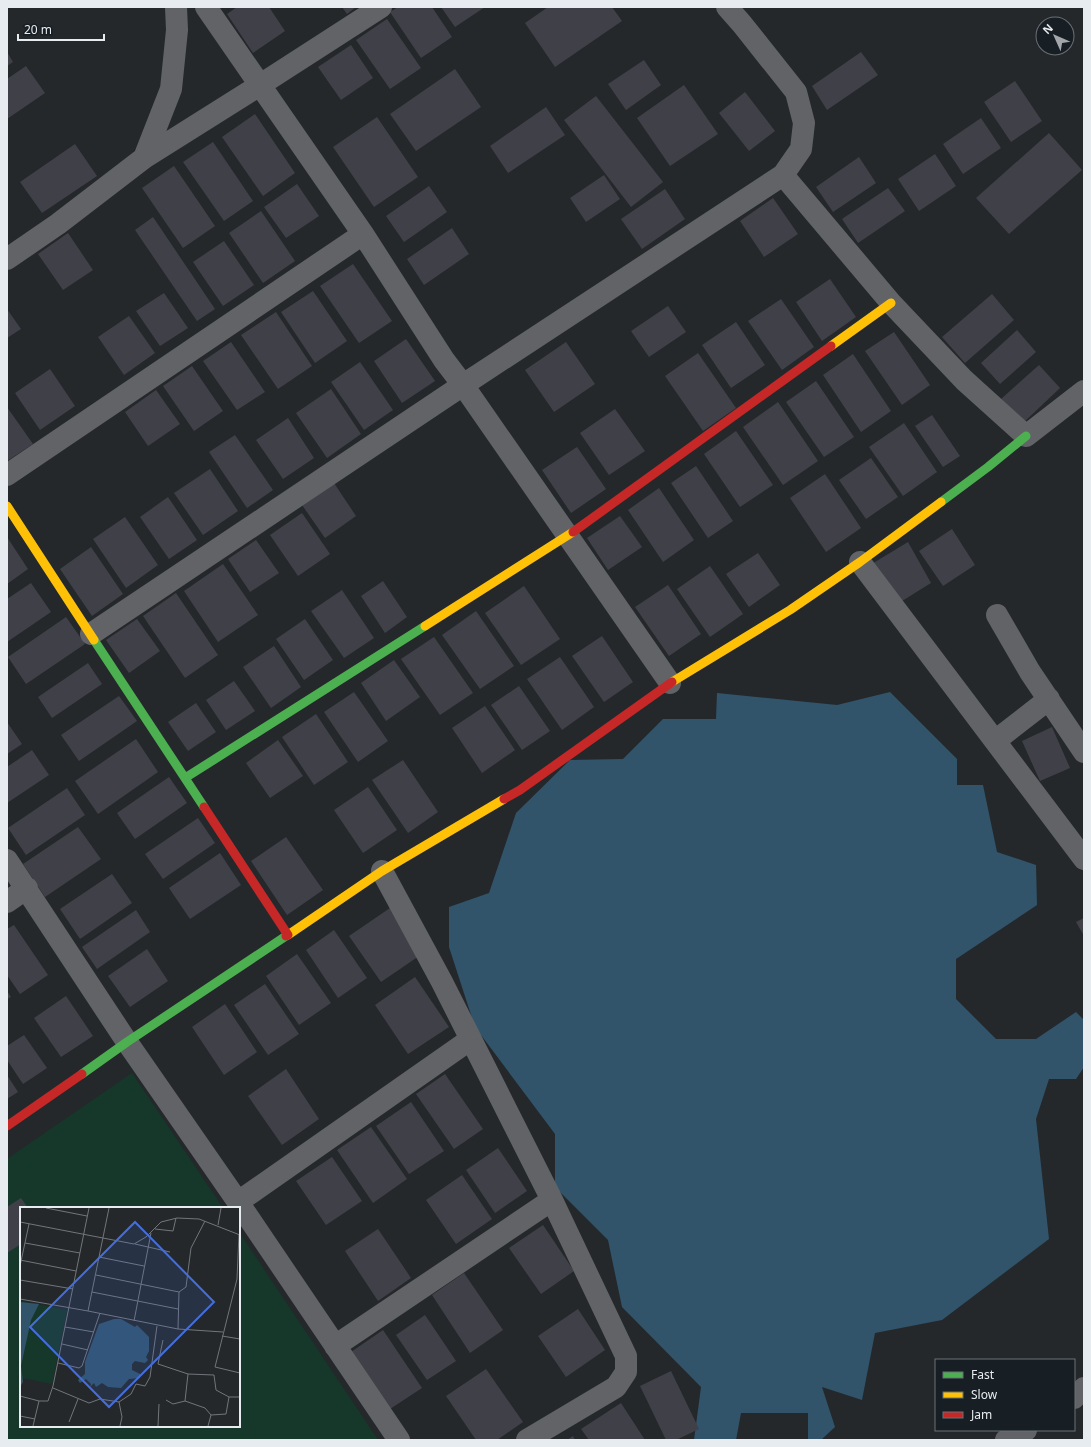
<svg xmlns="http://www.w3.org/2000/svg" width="1091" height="1447" font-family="'Noto Sans',sans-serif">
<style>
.green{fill:#16382a}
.water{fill:#31546b}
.building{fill:#404049}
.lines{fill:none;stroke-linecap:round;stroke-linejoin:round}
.street{stroke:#626367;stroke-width:22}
.fast{stroke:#4caf50;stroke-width:9}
.slow{stroke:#ffc107;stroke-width:9}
.jam{stroke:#c62828;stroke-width:9}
.inset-road{fill:none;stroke:#72767a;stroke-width:1}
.view{fill:#456edd;fill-opacity:0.15;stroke:#456edd;stroke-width:2}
.inset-edge{fill:none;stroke:#e7ecf0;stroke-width:2}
</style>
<rect width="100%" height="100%" fill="#24282b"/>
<path class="green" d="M132,1073L223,1208H21V1426H239V1232L378,1440H7V1159Z"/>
<path class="water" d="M890,692L957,759V785H983L997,852L1036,865L1037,905L956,959V999L996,1039H1036L1076,1012L1084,1020V1067L1076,1079H1049L1036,1119L1049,1239L942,1320L875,1333L862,1400L822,1387L835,1427L821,1440H808V1413H741L736,1440H694L701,1387L622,1307L608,1240L555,1187V1134L475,1027L449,947V907L489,893L516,813L570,760L623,759L663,719H716L717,693L837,705Z"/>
<path class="building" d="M237,7H269L285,31L253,53L227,14Z
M342,7H356L347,14Z
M398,7H432L452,37L421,58L390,12Z
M441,7H485L455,27Z
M548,7H612L622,21L555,67L525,23Z
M387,19L421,68L390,89L356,40Z
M351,45L373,78L341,100L318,67Z
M7,52L13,62L7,66Z
M861,52L878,75L827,110L812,86Z
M644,60L661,85L626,110L608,84Z
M26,66L45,93L7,119V79Z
M455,69L481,107L416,151L390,114Z
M1015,81L1042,121L1011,142L984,102Z
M684,85L718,134L670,166L637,118Z
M745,92L775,131L749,151L719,113Z
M596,96L663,182L631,207L564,120Z
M546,107L565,135L508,173L490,146Z
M255,114L295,173L263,196L222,137Z
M377,117L418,177L374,207L333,147Z
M981,118L1001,148L963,174L943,144Z
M1049,133L1082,170L1009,234L976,198Z
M213,142L253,201L224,221L183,162Z
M75,144L97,176L42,213L20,182Z
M935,154L956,186L919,211L898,179Z
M859,157L876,183L833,212L816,187Z
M174,166L215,226L183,248L142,188Z
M604,175L620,199L586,222L570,198Z
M297,184L319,216L286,238L264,207Z
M429,186L447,212L404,242L386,216Z
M888,188L905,211L858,243L842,219Z
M665,189L685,219L642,249L621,219Z
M773,198L798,234L764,257L740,221Z
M261,211L295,261L263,283L229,233Z
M153,217L215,309L197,321L135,230Z
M452,228L469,254L424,285L407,259Z
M68,233L93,270L63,290L38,254Z
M224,241L254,285L223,306L193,262Z
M353,264L392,321L359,343L320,286Z
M830,279L856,317L822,341L796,302Z
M313,291L347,341L315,363L281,312Z
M164,293L188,328L160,346L136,311Z
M992,294L1014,320L965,363L942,337Z
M781,299L814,347L782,370L748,321Z
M668,306L686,332L649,357L631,331Z
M7,309L21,329L7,338Z
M276,312L312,366L278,389L241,335Z
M129,316L155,353L124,375L98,337Z
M736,322L765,365L731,388L702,345Z
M1017,330L1036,352L1000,384L981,363Z
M894,332L930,385L902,405L865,351Z
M406,339L435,381L402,403L374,361Z
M231,342L265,392L237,410L203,361Z
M566,342L595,384L554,412L525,370Z
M698,353L736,408L703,431L665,376Z
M853,354L891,411L861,432L823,375Z
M360,362L393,410L364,430L331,382Z
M1039,365L1060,388L1023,423L1001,399Z
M192,366L223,411L194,431L163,386Z
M50,369L75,406L40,430L15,393Z
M816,381L854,437L824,457L786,402Z
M331,389L361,434L327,458L296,413Z
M156,390L180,424L148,446L125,412Z
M778,402L818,461L783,485L743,427Z
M7,407L33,444L7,461Z
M615,409L645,451L609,475L580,433Z
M932,415L960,456L943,467L915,426Z
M288,418L314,458L283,479L256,440Z
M904,423L937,472L903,496L869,447Z
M736,431L773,485L740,507L704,454Z
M235,435L273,490L247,508L209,452Z
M577,447L606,489L571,513L542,470Z
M871,458L898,497L866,519L839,480Z
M696,466L733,521L708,538L671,483Z
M210,469L238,511L203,535L174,493Z
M825,474L861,528L826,552L790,498Z
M334,483L356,516L325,538L302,505Z
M659,488L694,540L663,562L628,510Z
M168,497L197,540L169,559L140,517Z
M302,513L330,554L298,576L270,535Z
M620,516L642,547L608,570L587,538Z
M125,517L158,565L126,588L93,539Z
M952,529L975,565L943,586L919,551Z
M7,537L28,569L7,584Z
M256,540L279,573L250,592L228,559Z
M908,542L931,583L894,606L870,565Z
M91,547L123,594L92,616L60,569Z
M758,553L780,585L749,607L726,574Z
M223,564L258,615L218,642L184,591Z
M710,566L743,614L710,637L677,589Z
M383,581L407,617L385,633L361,596Z
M31,583L51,612L7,642V599Z
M668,585L701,634L669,656L635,607Z
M524,586L560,639L521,665L485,613Z
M342,590L374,638L344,658L311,611Z
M176,593L218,655L185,678L143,616Z
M476,611L514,666L480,689L442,635Z
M66,617L85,644L26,684L8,657Z
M137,619L160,651L129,673L106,640Z
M305,619L333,660L304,680L276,639Z
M602,636L633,682L604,702L572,656Z
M434,637L473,693L440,715L401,659Z
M274,646L301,687L271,708L243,667Z
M560,657L594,707L562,730L527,679Z
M394,660L420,697L386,721L361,683Z
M88,663L102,684L52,718L38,697Z
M234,681L255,711L226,730L206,700Z
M519,686L550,731L522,750L491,705Z
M354,692L388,741L358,762L324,712Z
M119,696L137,721L79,761L61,735Z
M196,703L216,732L188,751L168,722Z
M485,706L515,750L482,773L452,728Z
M316,714L348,762L314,785L282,737Z
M7,722L22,744L7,754Z
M1052,727L1070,768L1040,781L1022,741Z
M136,739L158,772L98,814L75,781Z
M278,740L303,776L270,798L246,763Z
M32,750L49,775L7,803V767Z
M403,760L438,812L408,833L372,780Z
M169,777L187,803L135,839L117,813Z
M368,787L397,830L363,853L334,810Z
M67,788L85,815L26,855L8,828Z
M198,818L215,843L163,879L145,854Z
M78,827L101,859L45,897L23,864Z
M286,837L323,890L287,915L251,861Z
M220,853L241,885L190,919L169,888Z
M112,874L132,903L80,939L60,909Z
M390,908L422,954L381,982L349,936Z
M136,910L150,932L97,969L82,947Z
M1084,918V936L1076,922Z
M14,925L48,975L20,994L7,975V929Z
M334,930L367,978L338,998L306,950Z
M147,949L168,981L130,1007L108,976Z
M297,954L331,1003L299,1025L266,976Z
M415,977L449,1027L408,1054L375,1005Z
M265,984L299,1034L268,1055L234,1005Z
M7,991L11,997L7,999Z
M66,996L93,1036L61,1057L34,1018Z
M225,1004L257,1052L224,1075L192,1027Z
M24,1035L47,1068L23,1084L7,1060V1046Z
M286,1069L319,1119L282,1145L248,1096Z
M445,1074L483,1129L454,1149L416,1094Z
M7,1075L18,1092L7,1099Z
M411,1102L444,1151L409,1174L376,1126Z
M371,1127L407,1179L373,1203L337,1150Z
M498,1148L527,1191L495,1213L466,1170Z
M332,1157L362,1201L326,1225L296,1181Z
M462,1175L492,1219L456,1244L426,1200Z
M21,1198L28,1208H21V1244L7,1253V1207Z
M543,1225L574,1271L541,1294L509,1248Z
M378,1229L411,1278L378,1301L345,1251Z
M464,1273L503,1330L470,1353L432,1295Z
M578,1309L605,1350L566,1377L538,1336Z
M425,1315L456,1361L427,1380L396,1335Z
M383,1330L422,1388L390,1409L351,1352Z
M486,1369L523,1422L497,1440H476L446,1396Z
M671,1371L699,1429L676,1440H666L640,1386Z
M621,1403L645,1440H589L581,1429Z
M573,1436L575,1440H567Z"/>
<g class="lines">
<path class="street" d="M206,7L363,234L444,360L463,385L670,683
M727,7L742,24L796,92L804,123L801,149L783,175L891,303L964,380L1026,436L1084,391
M144,158L260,85L381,7
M7,259L58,224L144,158L171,89L177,30L176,7
M7,475L363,234
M860,562L1084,859
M997,615L1030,672L1084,752
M91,634L463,385L783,175
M995,741L1049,699
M7,860L127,1042L238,1202L399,1440
M382,871L442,982L552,1200L626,1356V1372L616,1387L527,1440
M7,902L27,888
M238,1202L471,1039
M335,1346L552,1200
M1074,1398L1084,1388
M1006,1440L1026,1430"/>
<path class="fast" d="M941,502L988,467L1026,436
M94,640L204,807
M185,778L425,626
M82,1074L127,1042L286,936"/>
<path class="slow" d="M831,346L891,303
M7,506L94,640
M425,626L573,532
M672,682L790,610L860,562L941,502
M288,935L382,871L504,799"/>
<path class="jam" d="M573,532L831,346
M504,799L520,790L672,682
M204,807L288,935L286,936
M7,1126L82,1074"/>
</g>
<g transform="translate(20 1207)">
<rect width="220" height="220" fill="#24282b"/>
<path d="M0,94L47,103L32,177L3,171L0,186Z" fill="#16382a"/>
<path d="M0,95L19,97L11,113L1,159L3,175L0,180ZM94,112H101L115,120L117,118L129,130V144L126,150L128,153L125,156L115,154L112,157V163L120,167V171L109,172L101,181L88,180L82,176L76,180L74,176L70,180L71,177L66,172L60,176L58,173L65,167V155L79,117Z" fill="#31546b"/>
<path class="inset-road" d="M26,1L67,9M185,14L171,41L166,80L159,85L158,122L203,125M0,15L114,37L126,30L141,15L157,11L179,12L220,28M198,18L201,1M135,22L153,24L156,11M219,27L217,72L195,160L220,166M5,36L60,46M115,37L150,45M79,50L124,59M0,53L56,64M0,59L9,17M76,68L159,85M0,73L53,82M72,85L158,102M0,92L68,104L89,1M68,104L158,122M114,114L131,26M45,120L74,125M202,129L220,132M143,133L138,157L168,167L194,168L196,183L209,190M42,137L68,143M38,156L59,161L62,159L80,106M33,181L69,196L80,192L99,195L102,210L100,219M0,189L19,194M146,193L153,197L165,194L168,167M165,194L185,201L191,208M99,195L111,187L116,177L125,179L130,170L137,119M0,209L15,212M49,215L58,192M13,219L19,194H28L33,179L69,1M138,219L139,197M188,219L191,208L206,207L209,190H220"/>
<path class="view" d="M115,15L194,95L89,200L10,120Z"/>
<rect width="220" height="220" class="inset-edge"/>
</g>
<rect width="1091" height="1447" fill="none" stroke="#e7ecf0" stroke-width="16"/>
<rect x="935" y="1359" width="140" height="72" fill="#171e24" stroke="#6a7076"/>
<rect x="943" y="1372" width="20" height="6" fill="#4caf50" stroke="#6a7076"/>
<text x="971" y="1379" font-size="12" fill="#e7ecf0">Fast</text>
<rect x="943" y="1392" width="20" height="6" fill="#ffc107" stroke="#6a7076"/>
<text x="971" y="1399" font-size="12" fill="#e7ecf0">Slow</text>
<rect x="943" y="1412" width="20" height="6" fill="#c62828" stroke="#6a7076"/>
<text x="971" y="1419" font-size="12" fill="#e7ecf0">Jam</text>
<g transform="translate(1055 36) rotate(315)"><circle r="19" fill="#171e24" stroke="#6a7076"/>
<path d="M0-3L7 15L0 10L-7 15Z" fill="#a3a7ab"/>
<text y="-6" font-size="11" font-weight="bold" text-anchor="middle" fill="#e7ecf0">N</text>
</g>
<path d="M18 34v6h86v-6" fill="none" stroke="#e7ecf0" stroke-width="2"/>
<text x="24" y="34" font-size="12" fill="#e7ecf0" stroke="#171e24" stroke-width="3" paint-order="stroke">20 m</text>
</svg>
